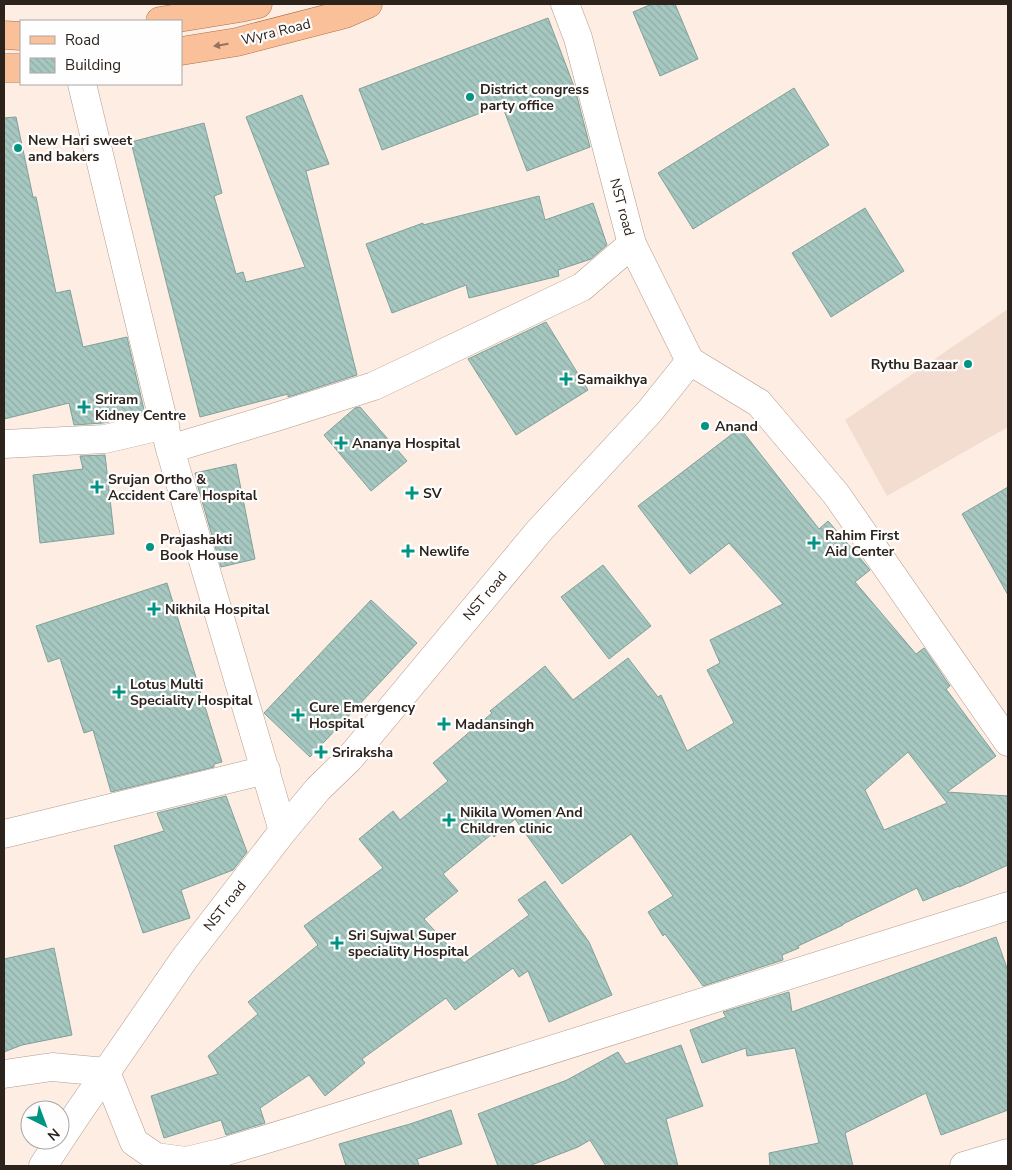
<svg xmlns="http://www.w3.org/2000/svg" width="1012" height="1170" font-family="'Nunito Sans',sans-serif">
<style>
.built{fill:#f3ddd1}
.building{fill:url(#building-back-hatch);stroke:#80a19a;fill-rule:evenodd}
.lines{fill:none;stroke-linecap:round;stroke-linejoin:round}
.minor-casing{stroke:#b59b8c;stroke-width:29}
.major-casing{stroke:#b06e43;stroke-width:29}
.minor{stroke:#fff;stroke-width:28}
.major{stroke:#fac09a;stroke-width:28}
.oneway{fill:#94725c}
.poi-dot{fill:#019483;stroke:#fefefe;stroke-width:2}
.labels{text-anchor:middle;dominant-baseline:central;stroke-width:4.5;stroke-linejoin:round;paint-order:stroke}
.street-label{font-size:14px;fill:#2d231d;stroke:#fefefe}
.poi-label{font-size:14px;font-weight:bold;fill:#2d231d;stroke:#fefefe;text-anchor:start}
</style>
<defs>
<pattern id="building-back-hatch" width="6" height="6" patternUnits="userSpaceOnUse" patternTransform="scale(1.25)"><rect width="6" height="6" fill="#a6c8c0"/><path d="M-1 5l2 2M0 0l6 6M5-1l2 2" fill="none" stroke="#8faca5"/></pattern>
</defs>
<rect width="100%" height="100%" fill="#feede3"/>
<path class="built" d="M1008,309V427L887,496L845,420Z"/>
<path class="building" d="M652,4H675L698,59L660,76L633,12Z
M548,18L575,89L590,147L527,171L502,105L382,150L359,89Z
M794,88L829,145L693,229L658,173Z
M302,95L329,164L306,171L357,375L288,397V394L200,417L131,142L204,123L222,193L214,196L236,274L243,272L246,282L305,267L246,117Z
M16,117L33,197H36L56,293L70,290L83,347L127,337L145,414L103,423L74,425L69,403L4,419V118Z
M539,196L545,220L593,203L607,245L591,259L558,270L559,276L469,298L466,285L392,313L366,244L423,223V225Z
M865,208L904,271L831,317L792,253Z
M546,322L588,390L516,435L468,359Z
M360,407L407,461L371,491L324,435L355,408Z
M740,428L819,529L828,521L865,564L870,570L855,582L916,654L924,648L950,686L946,689L996,756L947,792L1008,796V865L959,887V886L923,901L917,888L843,924V925L798,946L799,948L782,955L783,960L703,986L665,934L663,936L648,912L673,896L631,834L562,884L515,819L494,837L492,834L443,874L458,891L424,919L464,963L529,915L518,900L545,881L589,942L612,995L549,1022L528,971L519,977L513,968L455,1010L446,998L362,1059L365,1063L325,1096L309,1075L260,1108L265,1123L226,1135L221,1120L164,1138L151,1096L218,1074L208,1056L258,1014L248,1002L318,945L304,926L383,868L359,839L393,811L400,820L448,781L433,763L492,713L490,711L545,666L573,700L628,658L658,697L661,695L687,751L734,723L707,670L720,663L710,640L783,604L729,543L690,574L638,506ZM908,752L947,803L884,830L865,790Z
M105,455L114,534L40,543L33,475L83,469L80,456Z
M236,464L255,559L221,567L198,487L195,473Z
M1008,487V595L962,514Z
M603,565L651,626L609,659L561,597Z
M167,583L222,762L214,764V767L111,792L93,730L84,733L60,658L48,662L36,626Z
M371,600L417,643L310,757L264,713Z
M226,796L247,852L233,870L181,890L190,918L143,933L114,846L164,831L157,813Z
M996,937L1008,971V1110L941,1135L926,1093L845,1133L853,1166H770L769,1153L819,1143L795,1048L747,1056L746,1048L702,1063L690,1030L726,1017L723,1012L789,992L792,1012Z
M54,948L72,1035L22,1045L4,1052V959Z
M681,1045L703,1106L666,1119L678,1166H606L590,1140L578,1147L529,1166H498L478,1114L567,1080L618,1052L626,1064Z
M451,1110L462,1144L417,1159L419,1166H346L339,1144L410,1124Z"/>
<g class="lines">
<g class="minor-casing">
<path id="minor" d="M82,84L170,449L283,831
M690,361L759,403L836,494L1008,742
M4,444L105,439L165,425
M170,449L276,417L374,386L582,287L632,244
M4,834L266,770
M4,1074L52,1067L106,1072L134,1142L156,1157L186,1161L220,1153L303,1128L1008,906
M60,1140L78,1113L185,958L283,831L318,789L350,758L539,531L650,411L690,361L632,244L578,38L565,4
M43,1166L60,1140
M964,1166L1008,1153"/>
</g>
<g class="major-casing">
<path id="major" d="M160,21L240,8L258,4
M4,35L21,36
M181,51L237,42L345,14L368,4
M4,68H21"/>
</g>
<use href="#minor" class="minor"/>
<use href="#major" class="major"/>
</g>
<defs><path id="oneway-solid" d="M-6-.8H1V-3.2L6.5 0L1 3.2V.8H-6Z" transform="scale(1.25)"/></defs>
<use class="oneway" href="#oneway-solid" transform="translate(221 45) rotate(171)"/>
<g class="poi-dot">
<circle cx="470" cy="97" r="5"/>
<circle cx="18" cy="148" r="5"/>
<circle cx="968" cy="364" r="5"/>
<path d="M563.5 371.5h5v5h5v5h-5v5h-5v-5h-5v-5h5z"/>
<path d="M81.5 399.5h5v5h5v5h-5v5h-5v-5h-5v-5h5z"/>
<circle cx="705" cy="426" r="5"/>
<path d="M338.5 435.5h5v5h5v5h-5v5h-5v-5h-5v-5h5z"/>
<path d="M94.5 479.5h5v5h5v5h-5v5h-5v-5h-5v-5h5z"/>
<path d="M409.5 485.5h5v5h5v5h-5v5h-5v-5h-5v-5h5z"/>
<path d="M811.5 535.5h5v5h5v5h-5v5h-5v-5h-5v-5h5z"/>
<circle cx="150" cy="547" r="5"/>
<path d="M405.5 543.5h5v5h5v5h-5v5h-5v-5h-5v-5h5z"/>
<path d="M151.5 601.5h5v5h5v5h-5v5h-5v-5h-5v-5h5z"/>
<path d="M116.5 684.5h5v5h5v5h-5v5h-5v-5h-5v-5h5z"/>
<path d="M295.5 707.5h5v5h5v5h-5v5h-5v-5h-5v-5h5z"/>
<path d="M441.5 716.5h5v5h5v5h-5v5h-5v-5h-5v-5h5z"/>
<path d="M318.5 744.5h5v5h5v5h-5v5h-5v-5h-5v-5h5z"/>
<path d="M446.5 812.5h5v5h5v5h-5v5h-5v-5h-5v-5h5z"/>
<path d="M334.5 935.5h5v5h5v5h-5v5h-5v-5h-5v-5h5z"/>
</g>
<g class="labels">
<g class="street-label">
<text transform="translate(276 32) rotate(-14)">Wyra Road</text>
<text transform="translate(622 207) rotate(75)">NST road</text>
<text transform="translate(485 596) rotate(-50)">NST road</text>
<text transform="translate(225 906) rotate(-52)">NST road</text>
</g>
<g class="poi-label">
<text x="480" y="89">District congress<tspan x="480" dy="16">party office</tspan></text>
<text x="28" y="140">New Hari sweet<tspan x="28" dy="16">and bakers</tspan></text>
<text x="958" y="364" text-anchor="end">Rythu Bazaar</text>
<text x="577" y="379">Samaikhya</text>
<text x="95" y="399">Sriram<tspan x="95" dy="16">Kidney Centre</tspan></text>
<text x="715" y="426">Anand</text>
<text x="352" y="443">Ananya Hospital</text>
<text x="108" y="479">Srujan Ortho &amp;<tspan x="108" dy="16">Accident Care Hospital</tspan></text>
<text x="423" y="493">SV</text>
<text x="825" y="535">Rahim First<tspan x="825" dy="16">Aid Center</tspan></text>
<text x="160" y="539">Prajashakti<tspan x="160" dy="16">Book House</tspan></text>
<text x="419" y="551">Newlife</text>
<text x="165" y="609">Nikhila Hospital</text>
<text x="130" y="684">Lotus Multi<tspan x="130" dy="16">Speciality Hospital</tspan></text>
<text x="309" y="707">Cure Emergency<tspan x="309" dy="16">Hospital</tspan></text>
<text x="455" y="724">Madansingh</text>
<text x="332" y="752">Sriraksha</text>
<text x="460" y="812">Nikila Women And<tspan x="460" dy="16">Children clinic</tspan></text>
<text x="348" y="935">Sri Sujwal Super<tspan x="348" dy="16">speciality Hospital</tspan></text>
</g>
</g>
<rect width="1012" height="1170" fill="none" stroke="#2d231d" stroke-width="10"/>
<rect x="20" y="20" width="162" height="65" fill="#fefefe" stroke="#aaa6a4"/>
<rect x="30" y="36" width="25" height="8" fill="#fac09a" stroke="#aaa6a4"/>
<text x="65" y="45" font-size="15" fill="#2d231d">Road</text>
<rect x="30" y="58" width="25" height="15" fill="url(#building-back-hatch)" stroke="#aaa6a4"/>
<text x="65" y="70" font-size="15" fill="#2d231d">Building</text>
<g transform="translate(45 1125) rotate(138)"><circle r="24" fill="#fefefe" stroke="#aaa6a4"/>
<path d="M0-4L9 19L0 12L-9 19Z" fill="#019483"/>
<text y="-8" font-size="14" font-weight="bold" text-anchor="middle" fill="#2d231d">N</text>
</g>
</svg>
